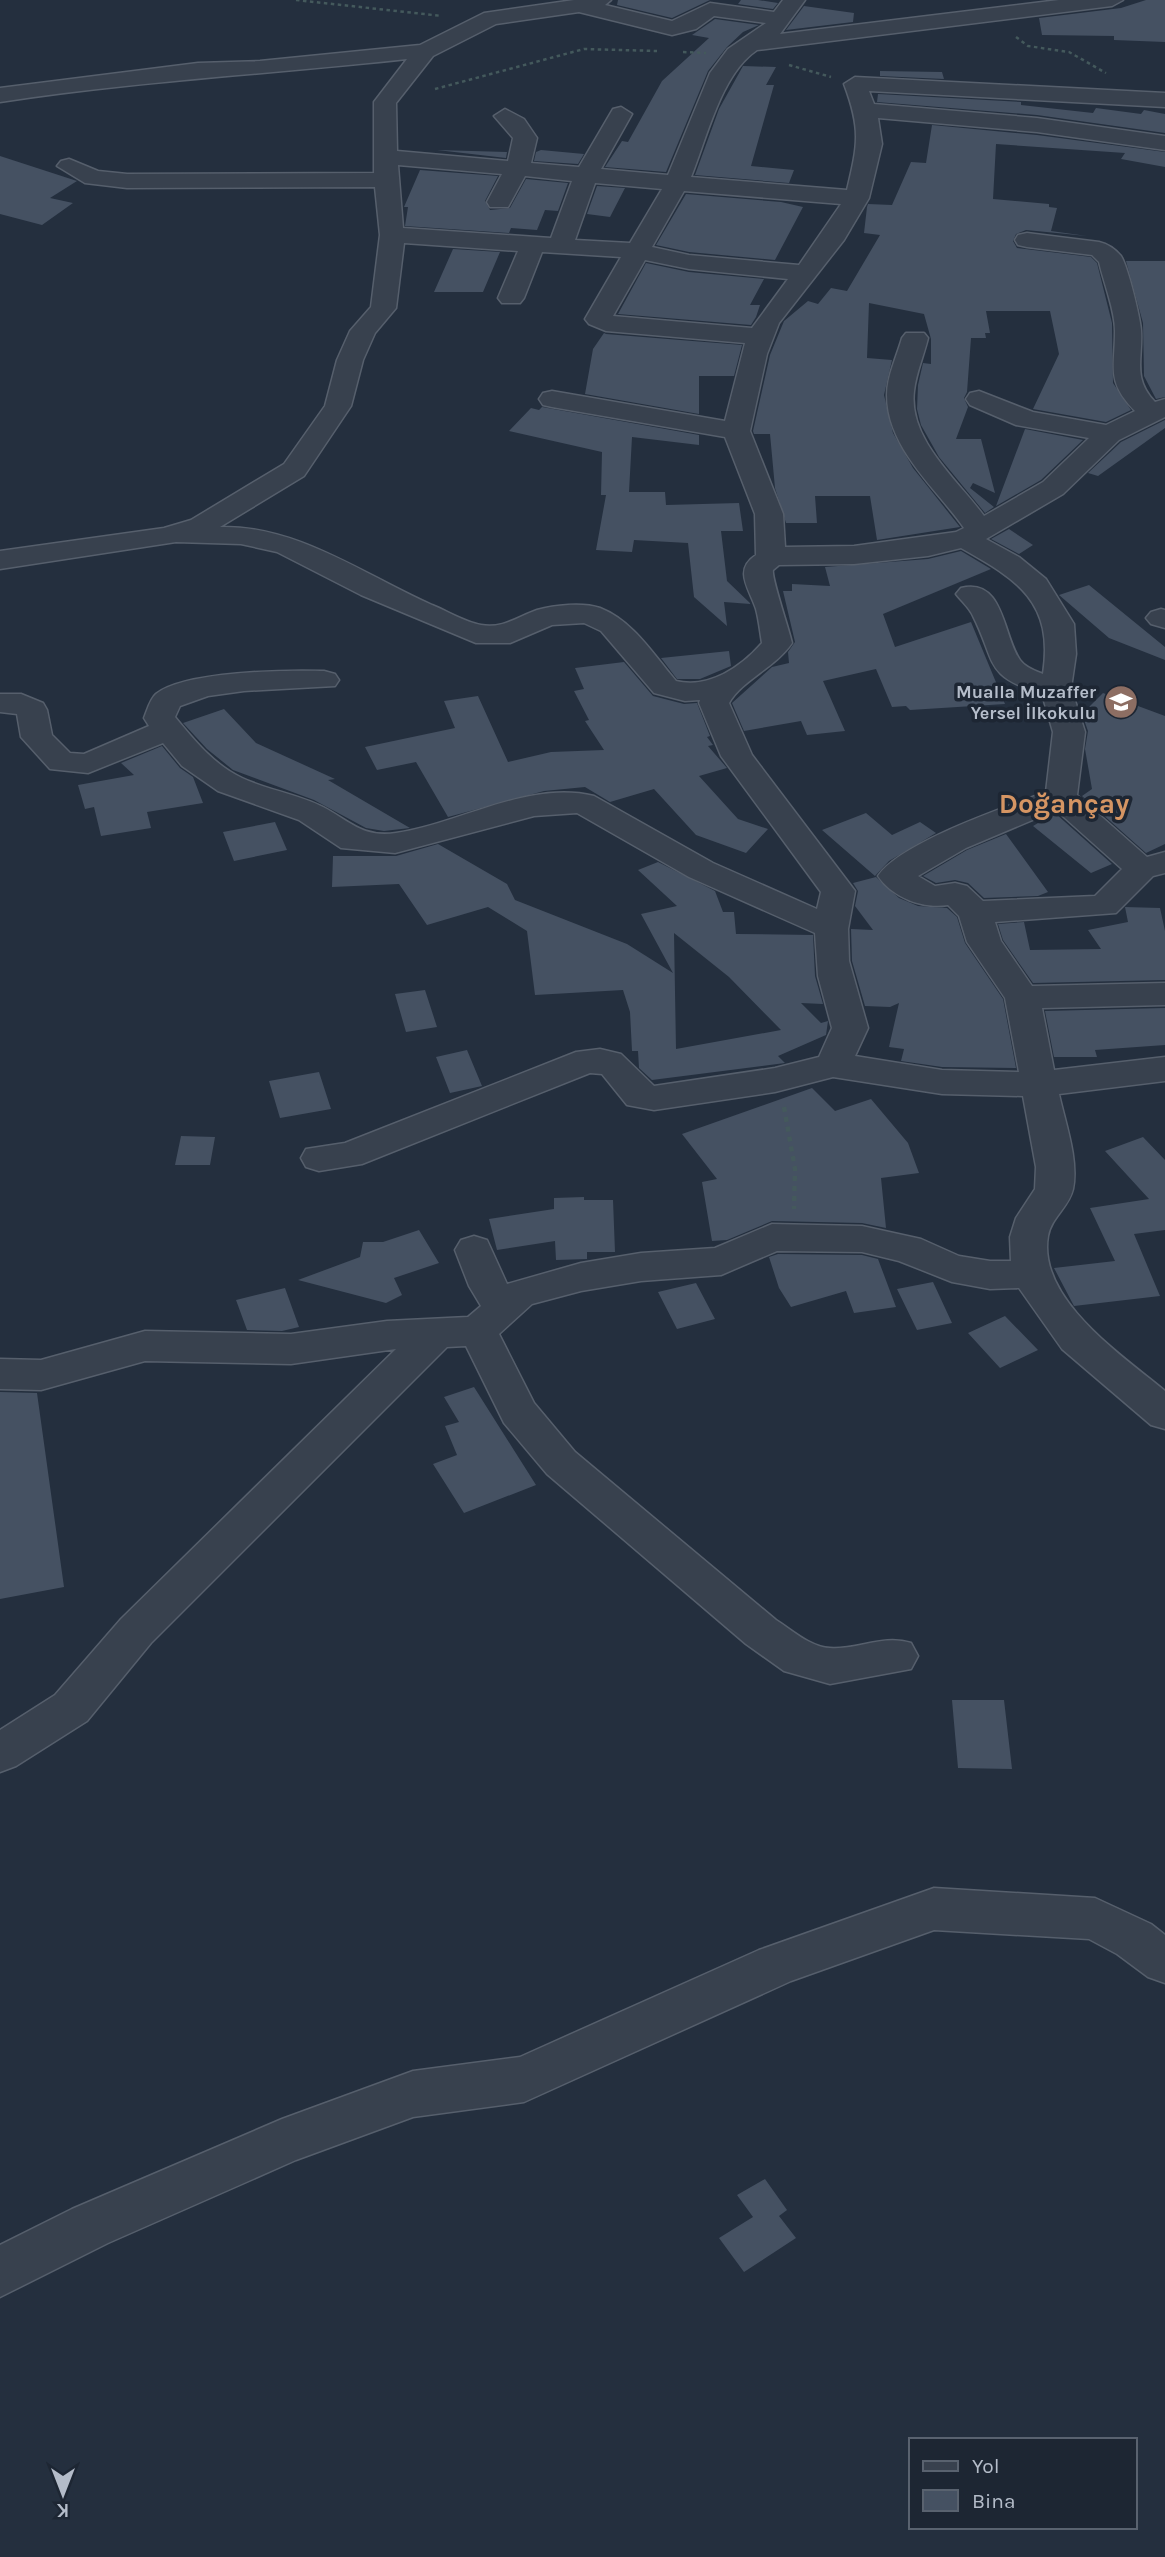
<svg xmlns="http://www.w3.org/2000/svg" width="1165" height="2557" font-family="Karla,sans-serif">
<style>
.building{fill:#455162;fill-rule:evenodd}
.lines{fill:none;stroke-linecap:round;stroke-linejoin:round}
.minor-casing{stroke:#565f6c;stroke-width:3}
.path-far1{stroke:#44595c;stroke-width:2.5;stroke-dasharray:3.5 3.5;stroke-linecap:butt}
.path{stroke:#44595c;stroke-width:4.5;stroke-dasharray:5 5;stroke-linecap:butt}
.minor{fill:#38414e;fill-rule:evenodd}
.labels{text-anchor:middle;dominant-baseline:central;stroke-width:7;stroke-linejoin:round;paint-order:stroke}
.far-poi-label{font-size:18px;font-weight:bold;fill:#b4bcc9;stroke:#1d2633;text-anchor:end}
.district-label{font-size:28px;font-weight:bold;fill:#d59563;stroke:#1d2633}
</style>
<rect width="100%" height="100%" fill="#242f3e"/>
<path class="building" d="M618,0H710L672,18L617,5Z
M741,0H758L778,3L773,9L738,4Z
M1146,0H1165V42L1114,40V36L1042,35L1039,18L1121,8Z
M804,6L854,13L853,22L786,30Z
M715,19L759,25L743,32L727,47L708,71L666,172L605,167L622,141L628,142L662,81L709,38L692,35Z
M743,66L776,67L766,85H774L751,166L794,170L789,183L695,175L719,109Z
M880,71L942,72L944,79L880,76Z
M878,94L1021,102V105L1093,113L1096,108L1141,114L1144,110L1165,114V133L1037,115L877,102Z
M932,125L1037,135L1165,152V167L1121,159L1125,153L996,144L993,199L1049,204V207L1057,208L1051,231L1087,236L1026,230L1016,234L1013,241L1017,248L1091,257L1097,263L1112,323L1113,383L1131,410L1106,422L1033,409L1059,354L1050,311H986L990,333H985L986,338H971L967,392L964,398L968,407L956,439H981L995,493L973,483L970,488L994,507L985,513L939,457L921,425L917,409L918,385L923,363L931,364V339L924,314L869,303L867,358L892,360L884,395L893,433L913,468L960,527L877,540L870,496H815L817,523H786L775,488L770,434H754L753,431L770,355L784,321L808,301L818,304L831,288L847,291L880,235L864,233L867,207L868,204L892,205L911,162L926,163Z
M437,150L507,152L506,158Z
M541,150L584,154L578,164L534,161L536,152Z
M0,156L77,181L50,198L73,203L42,225L0,214Z
M420,170L498,176L485,201L490,210L510,208L526,179L568,183L558,211L545,210L537,230L511,228L509,233L405,226L408,207H404Z
M597,186L625,188L610,217L587,214Z
M686,194L781,202L803,207L775,260L689,252L656,245Z
M453,249L500,252L483,292H434Z
M1126,261H1165V397L1156,399L1144,376L1143,323Z
M646,263L689,272L764,279L750,305H760L756,317L751,325L618,314Z
M604,333L606,334L742,345L734,376H699V414L585,394L593,349Z
M542,407L699,435V445L632,437L629,492H665L666,505L739,503L743,531H721L727,581L751,604L724,602L727,626L694,597L688,543L634,540L632,552L596,550L606,495H601L602,452L509,431L531,408L539,410Z
M1165,420V428L1098,476L1088,473L1121,442Z
M1025,429L1083,440L1041,480L996,506Z
M1009,529L1033,545L1019,554L991,539Z
M961,551L991,569L883,614L895,647L971,622L1005,704L910,710L906,706L892,707L876,669L823,681L845,731L807,735L801,721L744,731L732,703L772,667L789,663L788,652L795,642L783,591H792V584L830,586L825,567L928,559Z
M1089,585L1165,647V660L1109,638L1059,595Z
M729,651L731,666L700,679H677L661,658Z
M624,662L653,696L684,704L697,703L710,736L707,737L713,745L708,746L727,768L699,776L738,819L768,829L746,853L696,835L654,789L610,802L585,787L544,791L448,817L416,762L377,770L365,747L455,728L444,701L478,696L508,762L551,752L604,750L585,721L589,720L574,691L584,689L575,668Z
M1103,693L1165,716V844L1146,853L1082,796L1092,789L1085,749L1088,731L1082,714Z
M224,709L256,743L335,779L328,780L410,828L384,831L366,828L314,800L233,770L207,749L183,723Z
M162,746L180,768L193,777L203,803L147,812L151,828L101,836L94,807L85,809L78,785L134,775L121,763Z
M866,813L892,835L920,822L936,833L889,861L875,876L822,830Z
M1055,813L1112,864L1091,873L1033,826Z
M275,822L287,850L234,861L223,832Z
M1006,834L1048,892L1038,896L984,898L968,883L955,880L936,883L923,876L967,850Z
M438,844L507,884L515,900L627,944L673,973L641,914L677,906L638,870L658,862L715,891L723,912H734L736,934L813,935L815,976L823,1004L801,1003L821,1023L828,1021L826,1035L778,1056L785,1063L652,1080L639,1068L638,1051H632L630,1012L623,990L535,995L527,931L488,907L427,925L399,884L332,887L333,856H396ZM674,933L729,977L781,1030L676,1049Z
M876,877L899,898L918,906L947,908L957,917L965,943L1003,999L1016,1068L942,1067L901,1061L904,1049L889,1047L899,1003L890,1007L865,1006L852,961L851,929L873,930L855,906L858,891L853,883Z
M1125,907L1160,908L1165,931V980L1033,983L1003,940L998,924L1024,922L1030,950L1101,949L1088,930L1128,922Z
M425,990L437,1027L406,1032L395,994Z
M1165,1008V1045L1095,1050L1097,1057H1054L1045,1011Z
M467,1050L482,1086L450,1093L436,1057Z
M319,1072L331,1109L280,1118L269,1081Z
M812,1088L835,1111L871,1099L908,1143L919,1173L881,1178L886,1228L862,1223L772,1221L727,1240L712,1241L702,1182L717,1179L682,1134Z
M181,1136L215,1137L210,1165H175Z
M1143,1137L1165,1160V1230L1134,1234L1160,1296L1074,1306L1054,1268L1115,1261L1090,1208L1149,1199L1105,1151Z
M584,1197V1200H613L615,1252H587V1259L556,1260L555,1241L497,1250L489,1219L554,1209V1198Z
M419,1230L439,1263L394,1278L402,1295L386,1303L298,1280L360,1257L363,1242H383Z
M778,1254L862,1255L878,1259L896,1307L854,1313L846,1291L791,1307L779,1288L769,1257Z
M933,1282L952,1323L917,1330L897,1289Z
M696,1283L715,1319L677,1329L658,1292Z
M285,1288L299,1327L282,1331L247,1330L236,1300Z
M1005,1316L1038,1350L1000,1368L968,1333Z
M474,1387L536,1485L464,1513L433,1464L457,1455L445,1426L459,1422L444,1397Z
M0,1392L37,1393L64,1587L0,1599Z
M952,1700H1004L1012,1769L958,1768Z
M765,2179L787,2210L779,2216L796,2238L744,2272L719,2238L753,2217L737,2195Z"/>
<g class="lines">
<g class="minor-casing">
<path id="minor" d="M574,0H611L605,5L672,21L710,3L774,12L783,0H805L780,34L1059,0H1123L1112,6L757,50C721,74 707,138 691,177L847,190C858,144 861,129 844,84L855,77L1165,93V107L869,91L874,104L1037,118L1165,136V150L1037,132L878,118L882,144L869,198L844,240L779,323L767,354L750,431L783,514L785,547L854,546L956,532L964,528C936,488 887,448 887,395C887,376 897,356 902,338L906,333H924L928,338C924,355 916,373 914,391C908,440 958,480 984,516L1043,482L1089,438L1016,425L970,405L966,399L970,393L979,391L1033,412L1106,425L1135,411C1106,381 1115,369 1115,331C1115,310 1104,284 1099,262L1092,255L1027,247L1018,245L1015,240L1018,235L1027,233L1099,242C1108,244 1115,249 1121,256C1128,267 1140,317 1141,330C1143,359 1132,378 1155,402L1165,399V417L1119,440L1063,494L986,539L1019,557L1046,579L1074,624L1076,654L1071,688L1085,732L1077,795L1147,857L1165,852V873L1153,876L1116,913L995,922L1001,941L1032,986L1165,983V1005L1042,1008L1054,1070L1165,1057V1081L1059,1094C1065,1122 1079,1160 1073,1189C1069,1207 1051,1218 1048,1236C1037,1299 1123,1356 1165,1391V1429L1151,1425L1062,1349L1019,1288L990,1289L952,1282L899,1261L862,1252L777,1251L721,1275L641,1281L581,1291L532,1304L499,1334L534,1403L575,1452L776,1620C792,1630 810,1647 830,1648C858,1650 883,1634 911,1643L918,1656L911,1669L830,1684L784,1671L746,1644L547,1474L504,1423L466,1346L447,1347L151,1643L87,1721L16,1766L0,1772V1730L55,1695L121,1619L396,1349L291,1364L145,1361L41,1390L0,1389V1359L41,1360L145,1331L291,1334L387,1321L468,1317L481,1306L469,1286L455,1250L461,1240L474,1236L487,1240L507,1284L581,1263L641,1253L715,1248L772,1224L862,1226L921,1239L959,1256L990,1261H1011L1010,1237L1016,1218L1035,1189L1036,1167L1023,1096L942,1094L833,1077L775,1092L654,1110L627,1105L602,1074L590,1073L362,1164L319,1171L306,1167L301,1158L306,1149L345,1143L576,1052L600,1049L621,1054L654,1086L775,1068L819,1057L832,1028L818,976L815,933L689,877L577,813L534,816L395,853L341,848L299,820L218,791L182,766L163,743L88,773L50,769L21,737L17,714L0,712V694H21L43,703L47,710L52,735L70,753L84,754L149,726L144,718C147,711 150,699 156,694C185,671 287,670 324,671L335,674L339,680L335,686L244,691L208,696L180,706L175,717C194,740 214,765 242,778C267,790 297,794 323,807C350,821 362,838 396,833C460,824 528,780 594,796L713,863L817,909L821,892L721,756L699,703L700,700L685,701L654,693L601,631L584,623L552,625L510,643H476L361,595L277,552L241,544L176,542L0,569V551L164,528L191,520L284,464L325,406L337,360L350,331L371,307L380,235L375,187L127,188L85,183L57,166L61,161L69,159L98,171L127,174L374,173V102L407,59C271,74 135,81 0,102V88L198,63L260,61L420,45L484,13ZM579,12L672,35L696,29L714,16L766,23L728,49L710,73L668,175L601,169L632,114L621,107L613,109L579,167L531,163L537,138L524,119L505,109L494,116L513,138L508,161L397,151L396,103L433,56L496,24ZM398,165L502,174L487,202L490,207H508L525,176L572,181L551,238L403,228ZM595,183L662,189L630,243L575,240ZM684,191L841,204L799,265L689,255L652,247ZM404,243L518,251L498,298L502,303H520L524,298L542,252L621,257L585,319L589,324L606,331L745,343L725,421L552,391L543,393L539,399L543,405L552,407L725,437L755,514L756,555C733,570 749,588 756,609C759,620 760,632 762,643C741,667 709,689 676,681C653,654 633,621 600,608C583,602 554,605 537,610C517,617 503,629 481,625C465,622 447,611 432,605C364,575 297,525 220,527L304,476L351,406L363,360L375,333L396,308ZM645,260L689,269L788,279L752,328L613,316ZM961,548C1018,580 1054,602 1043,674C1035,671 1025,667 1020,660C1003,636 1004,577 961,588L956,594C962,602 969,607 973,616C997,664 983,675 1042,694L1053,732L1046,792C1006,807 901,842 878,876C893,898 923,909 948,905L959,916L967,942L1005,998L1019,1072L942,1070L855,1056L868,1028L849,961L848,929L855,891L752,755L729,703C742,680 775,668 792,643C789,629 771,577 773,570L779,565L854,564L928,556ZM1056,810L1122,869L1095,896L983,901L967,886L955,883L935,886L918,876L966,848Z
M1161,609L1165,610V628L1151,624L1146,618L1151,612Z
M934,1888L1095,1898L1151,1924L1165,1935V1983L1148,1977L1117,1954L1089,1939L934,1930L791,1981L524,2102L413,2117L296,2160L108,2243L0,2297V2245L72,2209L282,2119L413,2071L520,2057L759,1950Z"/>
</g>
<path class="path-far1" d="M296,0L442,16
M1016,37L1028,46L1069,52L1106,73
M683,52L706,53
M789,65L831,77
M435,89L584,49L657,51"/>
<path class="path" d="M784,1107L795,1169L794,1209"/>
<use href="#minor" class="minor"/>
</g>
<defs>
<g id="school-disc" transform="scale(1.75)"><circle r="9.5" fill="#8d6e63" stroke="#1d2633"/><path d="M0-5L7-2L0 1L-7-2ZM-4 1L0 2.5L4 1V4Q0 6-4 4Z" fill="#fff"/></g>
</defs>
<g fill-rule="evenodd">
<use href="#school-disc" x="1121" y="702"/>
</g>
<g class="labels">
<g class="far-poi-label">
<text x="1096" y="692">Mualla Muzaffer<tspan x="1096" dy="21">Yersel İlkokulu</tspan></text>
</g>
<g class="district-label">
<text x="1064" y="803">Doğançay</text>
</g>
</g>
<rect x="909" y="2438" width="228" height="91" fill="#1d2633" stroke="#59626f" stroke-width="2"/>
<rect x="923" y="2461" width="35" height="10" fill="#38414e" stroke="#59626f" stroke-width="2"/>
<text x="972" y="2473" font-size="21" fill="#b4bcc9">Yol</text>
<rect x="923" y="2490" width="35" height="21" fill="#455162" stroke="#59626f" stroke-width="2"/>
<text x="972" y="2508" font-size="21" fill="#b4bcc9">Bina</text>
<g transform="translate(63 2494) rotate(180)" stroke="#1d2633" stroke-width="5" paint-order="stroke">
<path d="M0-5L12 26L0 18L-12 26Z" fill="#b4bcc9"/>
<text y="-10" font-size="19" font-weight="bold" text-anchor="middle" fill="#b4bcc9">K</text>
</g>
</svg>
